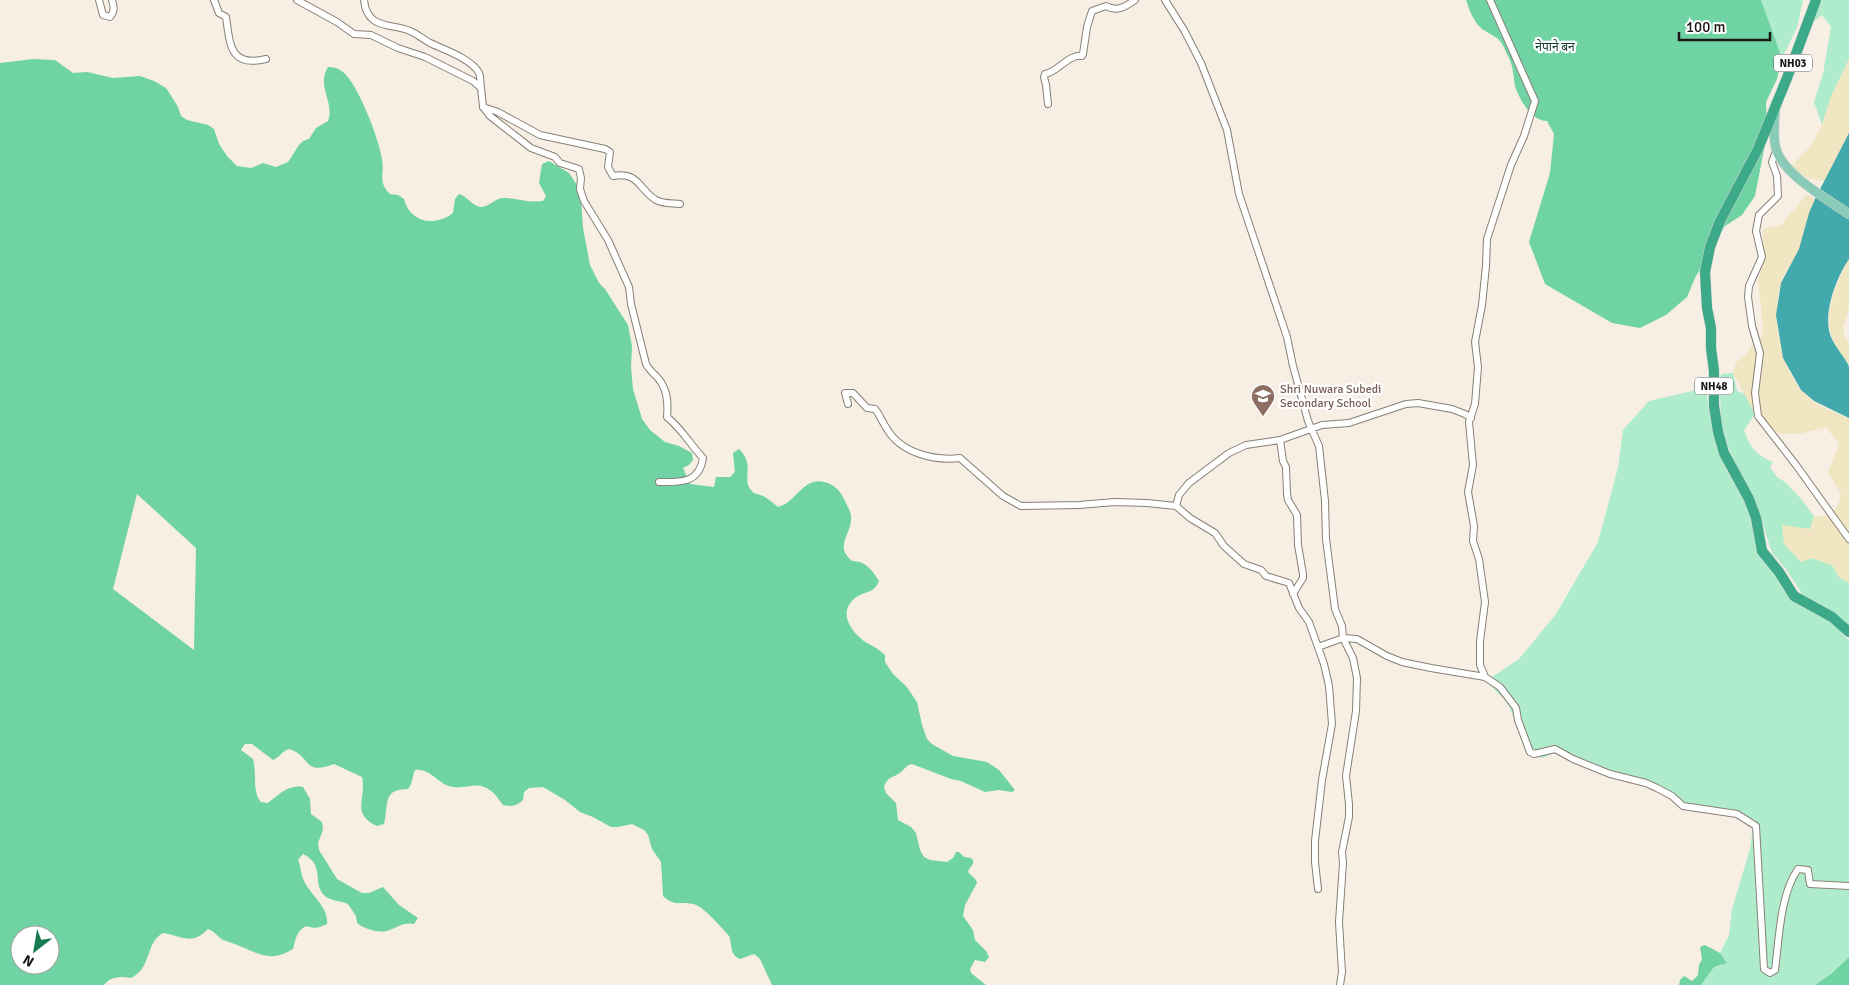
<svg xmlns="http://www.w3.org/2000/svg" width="1849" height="985" font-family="Signika,'Noto Sans Devanagari',sans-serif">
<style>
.green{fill:#aeeccb}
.forest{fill:#6fd3a3;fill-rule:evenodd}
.sand{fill:#f0e6c1}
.water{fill:#42a9ad}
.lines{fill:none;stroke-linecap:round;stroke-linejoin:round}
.minor-casing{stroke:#888077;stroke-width:8}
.major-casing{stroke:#d1d1d0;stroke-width:10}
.highway-casing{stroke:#d1d1d0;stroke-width:11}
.minor{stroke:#fff;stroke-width:6}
.major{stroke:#8acbb8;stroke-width:9}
.highway{stroke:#3ca989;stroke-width:10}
.labels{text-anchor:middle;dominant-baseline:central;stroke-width:4.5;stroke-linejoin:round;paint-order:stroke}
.shield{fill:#fff;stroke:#5f5d5a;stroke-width:1}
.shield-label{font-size:11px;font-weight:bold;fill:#1a1714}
.park-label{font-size:12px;fill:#16412e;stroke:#fff}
.education-label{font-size:12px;fill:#785e54;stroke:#fff;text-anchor:start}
</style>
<rect width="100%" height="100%" fill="#f7eee4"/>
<path class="green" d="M1761,0H1803L1797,28L1782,58Z
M1822,0H1849V59L1830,99L1822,125L1814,102L1823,74L1831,27L1822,15L1812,23Z
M1733,373L1737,391L1746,394L1755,414L1744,430C1750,447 1756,455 1773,462L1770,467L1777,477L1785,482L1802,500L1814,516L1811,529V558L1832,565L1839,577L1849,583V626L1804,597L1786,569L1772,553L1756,503L1743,481L1721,430L1720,389L1721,374Z
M1705,388L1720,454L1727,471L1746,503L1759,552L1788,594L1806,609L1828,618L1849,641V957L1831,974L1815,985H1701L1714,967L1722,965L1726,961L1720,953L1729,935L1732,909L1750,849L1753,827L1735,816L1686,810L1677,806L1669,796L1647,785L1591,770L1554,753L1543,758L1527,755L1508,703L1486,681L1519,659L1556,614L1598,542L1618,468L1623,430L1649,401Z"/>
<path class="forest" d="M1466,0H1761L1782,58L1777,79L1766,102L1767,134L1755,196L1742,215L1725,226L1695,278L1687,297L1666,315L1640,328L1612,323L1545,284L1529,242L1550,173L1554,134L1547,121C1532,121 1521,102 1516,89C1513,79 1514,68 1509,58C1506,53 1504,46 1500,41C1497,37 1491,35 1487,32C1475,26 1470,12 1466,0Z
M33,59L55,60L73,73L87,72L113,78L140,76L154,81L166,88L170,94L178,107L181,116L187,120L208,125L214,129L219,144L227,156L237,166L251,168L263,163L276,167L288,162L299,145L303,141L309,139L316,128L328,121C335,102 316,87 328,67C334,67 338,68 343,72C358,84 379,139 382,159C385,174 377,181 390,194L398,195L404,199C410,223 435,227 453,213L455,199L459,194C467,196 474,208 482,207C490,206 495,198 504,198C517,198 529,203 543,201L546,196L539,183L542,164L549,161L569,173L577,185L581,200L583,228L590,265L599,283L605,289L628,325L632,346L631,367L633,389L642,419L650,430L665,442L679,446L692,453L693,460L689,465L683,468L690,484L714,487L716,477H730L735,472L733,453L739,449C756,466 741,478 751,490C754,495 760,494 765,497C770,500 774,504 778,507C798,502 804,472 830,484C838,488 841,493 845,501C847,506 850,510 851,515C853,534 833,545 852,561C866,561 872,570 879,581C875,592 868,591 858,596C841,607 845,622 857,635C865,644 876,646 885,655V662L893,674L906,686L917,702L922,725L927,739L932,744L953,756L987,762L999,770L1015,790L1012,792L999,790L985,792L961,781L951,779L912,764C906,765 907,767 902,771C895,778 888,775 884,787L886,793L896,803L898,820L911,827L916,833L920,850L924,857L930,860L947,862L953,858L956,852H959L964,857L971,858L973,860V864L969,869L968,872L976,880L977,883L965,905L963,916L973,930L975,940L986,951L989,957L985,962L975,960L970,969L971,973L986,985H772L760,959L754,954L740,959C729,954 733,946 729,936C726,932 710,915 705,911C694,901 689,904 676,903C672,903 666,899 663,896L661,862L652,849L648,835L644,830L632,824L618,827H611L593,817L580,812L565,800L543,787L529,788L524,792L523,800C516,806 512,807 503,805C497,797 494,791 484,787C475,783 463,789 453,787C438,785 431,768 415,770C412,777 413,783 408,789C382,789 389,804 384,824L377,826C350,813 367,799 362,777L334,764C302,776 312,756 289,749C282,751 280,757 273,760L252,744H245L241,750L253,759C257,773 252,792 261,802L268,803C278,795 289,784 303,787L310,799L311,814L322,822L323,830L318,843L319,850L337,879L362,893H369L383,887L399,905L418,918L414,924C402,922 397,928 387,931C378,933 364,929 357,923L356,916L348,904C342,901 332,901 326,897C310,883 327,866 303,854L298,860C301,867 301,876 305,883C312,896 329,908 327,924C319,928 315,929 306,926C296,932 296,938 293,949C272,962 261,955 242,947C236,944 229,942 223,940C217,936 214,931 208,929C192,946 182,936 163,933C145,943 152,968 131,978C121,976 110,977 104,985H0V63ZM137,494L196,548L194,650L113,589ZM20,935H50V965H20Z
M1705,945L1720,953L1727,963L1714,967L1701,985H1679L1680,980L1684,976L1692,981L1698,975L1699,965L1702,959L1700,947Z
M1849,957V985H1815L1831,974Z"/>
<path class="sand" d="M1849,59V133L1825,181C1810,180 1802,177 1791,166L1810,147L1822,125L1830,99Z
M1806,195L1815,199C1808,216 1806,234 1799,250C1794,261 1784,272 1781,283C1770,320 1781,379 1814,402C1825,409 1837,413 1849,418V583L1839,577L1832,565L1812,558L1801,562L1784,544L1782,525L1810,529L1814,516C1830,519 1839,509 1841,494L1828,472L1839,444L1826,427L1800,434H1780L1755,414L1733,373L1736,362C1749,357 1747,346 1761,338L1763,327L1758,281L1764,259L1763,229L1781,225Z
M1849,259V309L1843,328L1845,337L1849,344V366C1827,340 1824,319 1836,287C1840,277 1843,268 1849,259Z"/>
<path class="water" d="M1849,133V259C1836,278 1822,315 1831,337C1835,347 1847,360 1849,367C1849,374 1849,408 1849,418L1814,401L1801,390L1783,358L1776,315L1781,283L1799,249L1809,213L1815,199Z"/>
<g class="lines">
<g class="minor-casing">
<path id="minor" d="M99,0L103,15L110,17C115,11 114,7 112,0
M214,0L219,13L226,17C230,43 229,68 266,59
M297,0L337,22L354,34L371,35L398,48L425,57L473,81L481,88L483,107
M364,0C367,30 391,23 410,31C417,34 423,39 430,43C443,49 472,59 479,73C481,77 480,83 481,88
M1165,0L1184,30L1201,63L1227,130L1239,194L1287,337L1293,366L1308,421L1319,446L1325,501L1326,539L1335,609L1342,626L1343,638L1353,658L1357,678L1356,711L1346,776L1349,804V817L1342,852L1343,863L1339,922L1342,972L1340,985
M1048,104L1046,85L1044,77L1045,74C1058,72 1068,54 1082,56L1083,54L1087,27L1092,11L1106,6C1117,12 1125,7 1135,0
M1777,149L1772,162L1777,176L1778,196L1759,215L1756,231L1762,257L1749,286L1748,297L1752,326L1760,353L1755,393L1758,416L1796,465L1849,539
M848,404L845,393H853L867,408L875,409C880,415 882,422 887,429C901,453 934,461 960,458L1003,496L1021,506L1079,505L1115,502L1147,503L1176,506L1179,495L1189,483L1229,453L1246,445L1280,440L1322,425L1349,423L1406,404L1418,403L1452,409L1465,414L1471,418
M1280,440L1283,461L1286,467L1287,494L1288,500L1297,515L1298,545L1303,574V578L1293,594
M659,482C680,482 699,484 703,458C690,444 681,428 667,417C668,405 668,394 662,384C659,377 650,372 646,364L631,304L629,287L608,240L584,201L580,189L581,178L579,169L560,163L555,157L531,148L490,116L483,107L498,112L540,135L605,149L610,152L608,167L613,176C639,171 639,190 656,200C663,204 673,203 680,204
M1176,506L1190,518L1215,533L1224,546L1244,564L1261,570L1266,576L1289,583L1299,608L1309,622L1324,664L1329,686L1332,724L1322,780L1315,841V862L1318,889
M1318,647L1343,638L1357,639L1387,656L1402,662L1431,668L1485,677L1500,687L1516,708L1518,720L1530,752L1534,754L1555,749L1573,759L1610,774L1646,783L1657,788L1672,796L1683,806L1737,814L1756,826L1764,969L1770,973L1775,970C1779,940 1780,894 1798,869L1808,870L1810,884L1849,886
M1485,677L1480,665V641L1485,602L1479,559L1473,541L1474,526L1468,492L1473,465L1469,422L1475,404L1478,367L1475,342L1482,305L1486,266L1487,239L1511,165L1524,136L1535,101L1490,0"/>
</g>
<g class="major-casing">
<path id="major" d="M1775,109C1775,120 1773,133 1775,144C1778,172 1827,199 1849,214"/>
</g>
<g class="highway-casing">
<path id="highway" d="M1816,0L1787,78L1758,149L1720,221L1710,247L1705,272L1707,308L1711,328V348L1714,371V406L1718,432L1724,453L1749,499L1756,518L1762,551L1779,572L1794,596L1832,617L1849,632"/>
</g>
<use href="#minor" class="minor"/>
<use href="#major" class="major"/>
<use href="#highway" class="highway"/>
</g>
<defs>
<g id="school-pin" transform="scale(1.25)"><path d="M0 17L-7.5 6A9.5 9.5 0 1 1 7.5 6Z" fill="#8d6e63" stroke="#fff"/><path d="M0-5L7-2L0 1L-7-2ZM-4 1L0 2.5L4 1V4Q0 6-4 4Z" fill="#fff"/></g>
</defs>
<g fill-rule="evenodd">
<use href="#school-pin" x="1263" y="396"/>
</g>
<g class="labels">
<g class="shield">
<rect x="1774" y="54.5" width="38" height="17" rx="4"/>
<rect x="1695" y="377.5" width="38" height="17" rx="4"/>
</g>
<g class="shield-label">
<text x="1793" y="63">NH03</text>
<text x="1714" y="386">NH48</text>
</g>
<g class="park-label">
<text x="1555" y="47">नेपाने बन</text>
</g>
<g class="education-label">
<text x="1280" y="389">Shri Nuwara Subedi<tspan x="1280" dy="14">Secondary School</tspan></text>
</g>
</g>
<g transform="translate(35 950) rotate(211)"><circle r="24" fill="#ffffff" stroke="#a3a2a1"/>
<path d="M0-4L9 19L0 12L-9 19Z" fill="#187a51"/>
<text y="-8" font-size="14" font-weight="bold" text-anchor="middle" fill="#1a1714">N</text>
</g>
<path d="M1679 32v8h91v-8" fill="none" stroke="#1a1714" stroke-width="2.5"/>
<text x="1686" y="32" font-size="15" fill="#1a1714" stroke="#ffffff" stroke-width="4" paint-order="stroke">100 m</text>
</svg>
